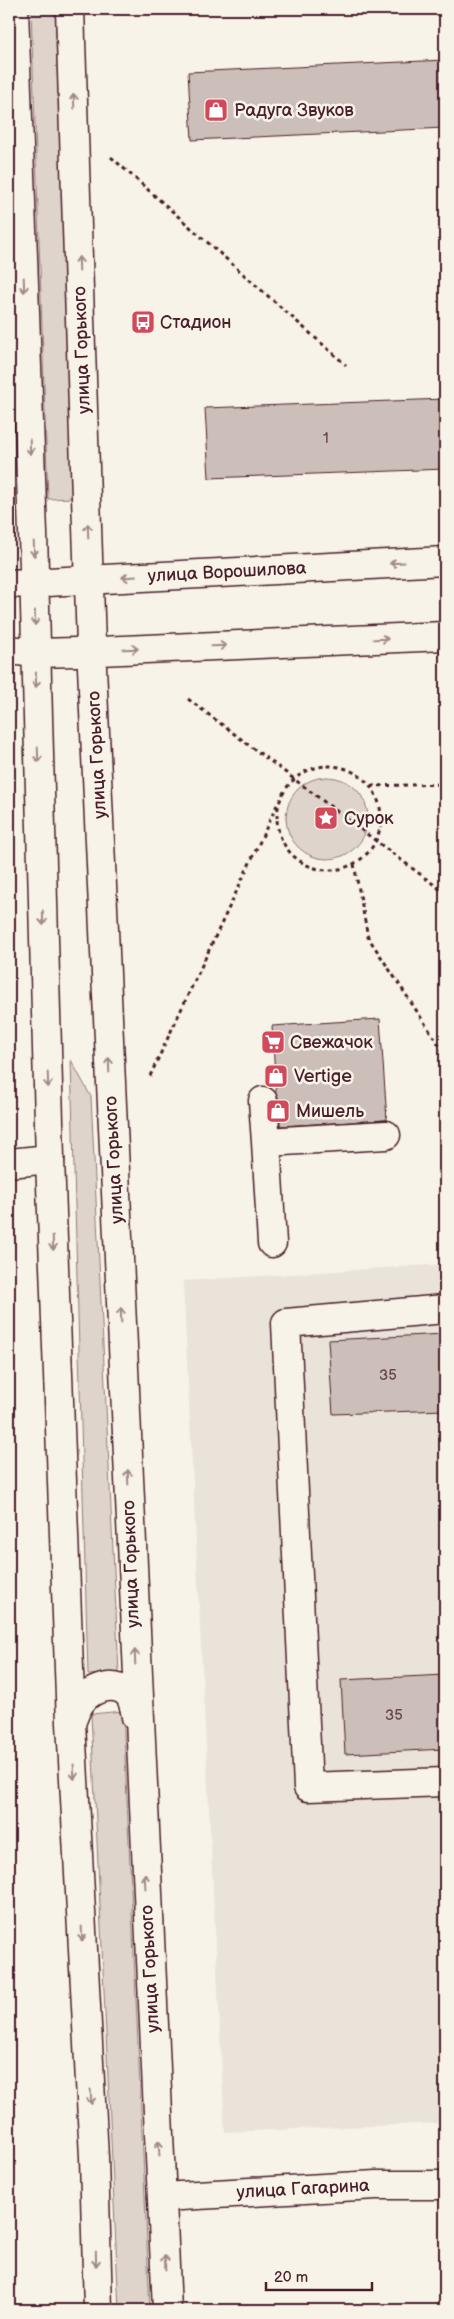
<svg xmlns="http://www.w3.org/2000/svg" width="454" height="2319" font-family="'Balsamiq Sans',sans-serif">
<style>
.built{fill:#eae3da}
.green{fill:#ded4cc;stroke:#947a7c}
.building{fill:#ccbfb9;stroke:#4a1f2b}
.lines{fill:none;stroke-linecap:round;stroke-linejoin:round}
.minor-casing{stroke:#4a1f2b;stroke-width:31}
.major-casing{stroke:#4a1f2b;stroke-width:31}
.path{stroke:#4a1f2b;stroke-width:3;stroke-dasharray:4 4;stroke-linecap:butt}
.minor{stroke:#f7f3e8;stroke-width:28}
.major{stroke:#f7f3e8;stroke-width:28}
.oneway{stroke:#a0898a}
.labels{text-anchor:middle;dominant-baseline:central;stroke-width:5;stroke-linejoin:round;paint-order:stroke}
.number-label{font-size:15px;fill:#6a474e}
.poi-label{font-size:18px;fill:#4a1f2b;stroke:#f7f3e8;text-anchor:start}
.street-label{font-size:18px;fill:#4a1f2b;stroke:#f7f3e8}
</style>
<rect width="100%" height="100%" fill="#f7f3e8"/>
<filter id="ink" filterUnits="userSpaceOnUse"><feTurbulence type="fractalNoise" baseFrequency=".02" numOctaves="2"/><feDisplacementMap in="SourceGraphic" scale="10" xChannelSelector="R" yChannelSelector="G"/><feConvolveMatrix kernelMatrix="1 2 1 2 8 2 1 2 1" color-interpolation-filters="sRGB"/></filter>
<g filter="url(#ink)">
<path class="built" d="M445,1264V2123L225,2132L183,1281Z"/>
<path class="green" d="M31,9H55L73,498L48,499Z
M286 818a41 41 0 1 1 82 0a41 41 0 1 1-82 0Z
M71,1060L91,1097L119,1673L88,1675Z
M123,1711L150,2310H119L91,1714Z"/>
<path class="building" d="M445,60V128L192,140L188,72Z
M445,399V469L209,478L205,408Z
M380,1019L387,1120L280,1126L279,1100L276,1092L272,1026Z
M445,1334V1410L333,1414L328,1340Z
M445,1675V1749L345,1754L341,1680Z"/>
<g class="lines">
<g class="minor-casing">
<path id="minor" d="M9,584L445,561
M9,650L36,653L76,652L445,636
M263,1101L266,1142
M9,1163L50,1159
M272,1243L266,1142L386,1135
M445,1309L286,1323L308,1787L445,1782
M162,2197L376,2185H445"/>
</g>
<g class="major-casing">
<path id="major" d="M14,9L33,533L50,1159L71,1723L94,2157L98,2310
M70,9C78,221 82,433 91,645C115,1200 139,1755 167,2310
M71,1723C74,1716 76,1708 81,1702C92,1687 120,1679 131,1698C134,1704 135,1711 136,1717"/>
</g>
<path class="path" d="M111,157L346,365
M188,699L445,893
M277 818a52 52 0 1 1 104 0a52 52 0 1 1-104 0Z
M371,786L445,784
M354,864L368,937L445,1054
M150,1076L277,805"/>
<use href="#minor" class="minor"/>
<use href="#major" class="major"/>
</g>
<defs><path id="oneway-shaft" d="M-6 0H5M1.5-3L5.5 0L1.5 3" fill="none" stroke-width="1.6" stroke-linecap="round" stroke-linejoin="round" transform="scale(1.25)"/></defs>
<g class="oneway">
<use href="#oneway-shaft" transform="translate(74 101) rotate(-92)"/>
<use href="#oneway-shaft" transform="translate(79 264) rotate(-92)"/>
<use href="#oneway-shaft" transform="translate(24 285) rotate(88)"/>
<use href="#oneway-shaft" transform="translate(30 447) rotate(88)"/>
<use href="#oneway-shaft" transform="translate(88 531) rotate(-92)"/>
<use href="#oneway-shaft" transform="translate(34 549) rotate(88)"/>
<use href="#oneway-shaft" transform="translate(397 563) rotate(177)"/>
<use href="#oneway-shaft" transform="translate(129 577) rotate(176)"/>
<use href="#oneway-shaft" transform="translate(35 618) rotate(89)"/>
<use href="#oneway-shaft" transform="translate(381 639) rotate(-2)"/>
<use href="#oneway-shaft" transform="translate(219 646) rotate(-2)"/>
<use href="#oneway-shaft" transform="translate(131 649) rotate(-2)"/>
<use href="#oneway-shaft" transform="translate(36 680) rotate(89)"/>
<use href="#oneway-shaft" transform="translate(38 755) rotate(88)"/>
<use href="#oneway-shaft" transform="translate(43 918) rotate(88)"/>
<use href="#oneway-shaft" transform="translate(109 1065) rotate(-92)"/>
<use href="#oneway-shaft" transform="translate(48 1080) rotate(88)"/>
<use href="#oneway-shaft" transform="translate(53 1243) rotate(88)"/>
<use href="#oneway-shaft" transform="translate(121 1315) rotate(-92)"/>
<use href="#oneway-shaft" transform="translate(128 1477) rotate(-92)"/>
<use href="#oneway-shaft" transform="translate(135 1657) rotate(-92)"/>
<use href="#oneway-shaft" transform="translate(74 1772) rotate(87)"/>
<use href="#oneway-shaft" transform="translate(145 1881) rotate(-93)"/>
<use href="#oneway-shaft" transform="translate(82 1934) rotate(87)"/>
<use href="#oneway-shaft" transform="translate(91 2097) rotate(87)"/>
<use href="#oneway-shaft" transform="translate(159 2148) rotate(-93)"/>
<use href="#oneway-shaft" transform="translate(96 2259) rotate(89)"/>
<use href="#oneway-shaft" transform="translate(165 2262) rotate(-93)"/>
</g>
</g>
<defs>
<g id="shop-square" transform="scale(1.25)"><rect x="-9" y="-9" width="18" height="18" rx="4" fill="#d1495b" stroke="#f7f3e8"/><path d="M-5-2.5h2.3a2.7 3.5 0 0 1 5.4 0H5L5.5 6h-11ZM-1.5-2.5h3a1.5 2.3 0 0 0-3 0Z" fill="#fff"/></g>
<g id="bus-square" transform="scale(1.25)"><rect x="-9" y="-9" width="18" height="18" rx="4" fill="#d1495b" stroke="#f7f3e8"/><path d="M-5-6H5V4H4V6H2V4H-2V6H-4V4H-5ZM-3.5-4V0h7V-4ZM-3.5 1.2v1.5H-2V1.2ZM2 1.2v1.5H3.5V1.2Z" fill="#fff"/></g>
<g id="sight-square" transform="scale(1.25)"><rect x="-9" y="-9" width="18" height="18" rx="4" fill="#d1495b" stroke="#f7f3e8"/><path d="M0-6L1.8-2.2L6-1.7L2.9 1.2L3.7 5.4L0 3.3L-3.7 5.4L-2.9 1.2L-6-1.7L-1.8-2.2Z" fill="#fff"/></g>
<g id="supermarket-square" transform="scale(1.25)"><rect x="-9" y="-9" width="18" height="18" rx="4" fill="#d1495b" stroke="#f7f3e8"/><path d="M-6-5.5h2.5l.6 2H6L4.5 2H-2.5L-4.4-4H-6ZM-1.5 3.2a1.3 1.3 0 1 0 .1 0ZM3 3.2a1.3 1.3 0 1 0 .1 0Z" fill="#fff"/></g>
</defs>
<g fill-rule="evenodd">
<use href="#shop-square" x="216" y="110"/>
<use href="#bus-square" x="143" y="322"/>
<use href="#sight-square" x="326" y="818"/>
<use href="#supermarket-square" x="273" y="1042"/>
<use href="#shop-square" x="276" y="1076"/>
<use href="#shop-square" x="278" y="1111"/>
</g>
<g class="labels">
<g class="number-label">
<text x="326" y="438">1</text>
<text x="388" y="1375">35</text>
<text x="394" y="1715">35</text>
</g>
<g class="poi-label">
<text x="234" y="110">Радуга Звуков</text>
<text x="160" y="322">Стадион</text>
<text x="344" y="818">Сурок</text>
<text x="290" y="1042">Свежачок</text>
<text x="294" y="1076">Vertige</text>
<text x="296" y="1111">Мишель</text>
</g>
<g class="street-label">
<text transform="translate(82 350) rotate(-92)">улица Горького</text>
<text transform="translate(227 572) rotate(-3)">улица Ворошилова</text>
<text transform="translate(97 755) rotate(-93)">улица Горького</text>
<text transform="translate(114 1160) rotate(-93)">улица Горького</text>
<text transform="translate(131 1564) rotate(-92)">улица Горького</text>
<text transform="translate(150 1969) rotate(-93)">улица Горького</text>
<text transform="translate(303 2189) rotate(-3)">улица Гагарина</text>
</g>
</g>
<rect width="454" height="2319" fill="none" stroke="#f7f3e8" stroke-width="30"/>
<rect x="15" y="15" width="424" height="2289" fill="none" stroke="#4a1f2b" stroke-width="2" filter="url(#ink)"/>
<path d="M266 2282v8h106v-8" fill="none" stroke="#4a1f2b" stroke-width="2.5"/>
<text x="274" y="2282" font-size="15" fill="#4a1f2b" stroke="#f7f3e8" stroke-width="4" paint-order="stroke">20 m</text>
</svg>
